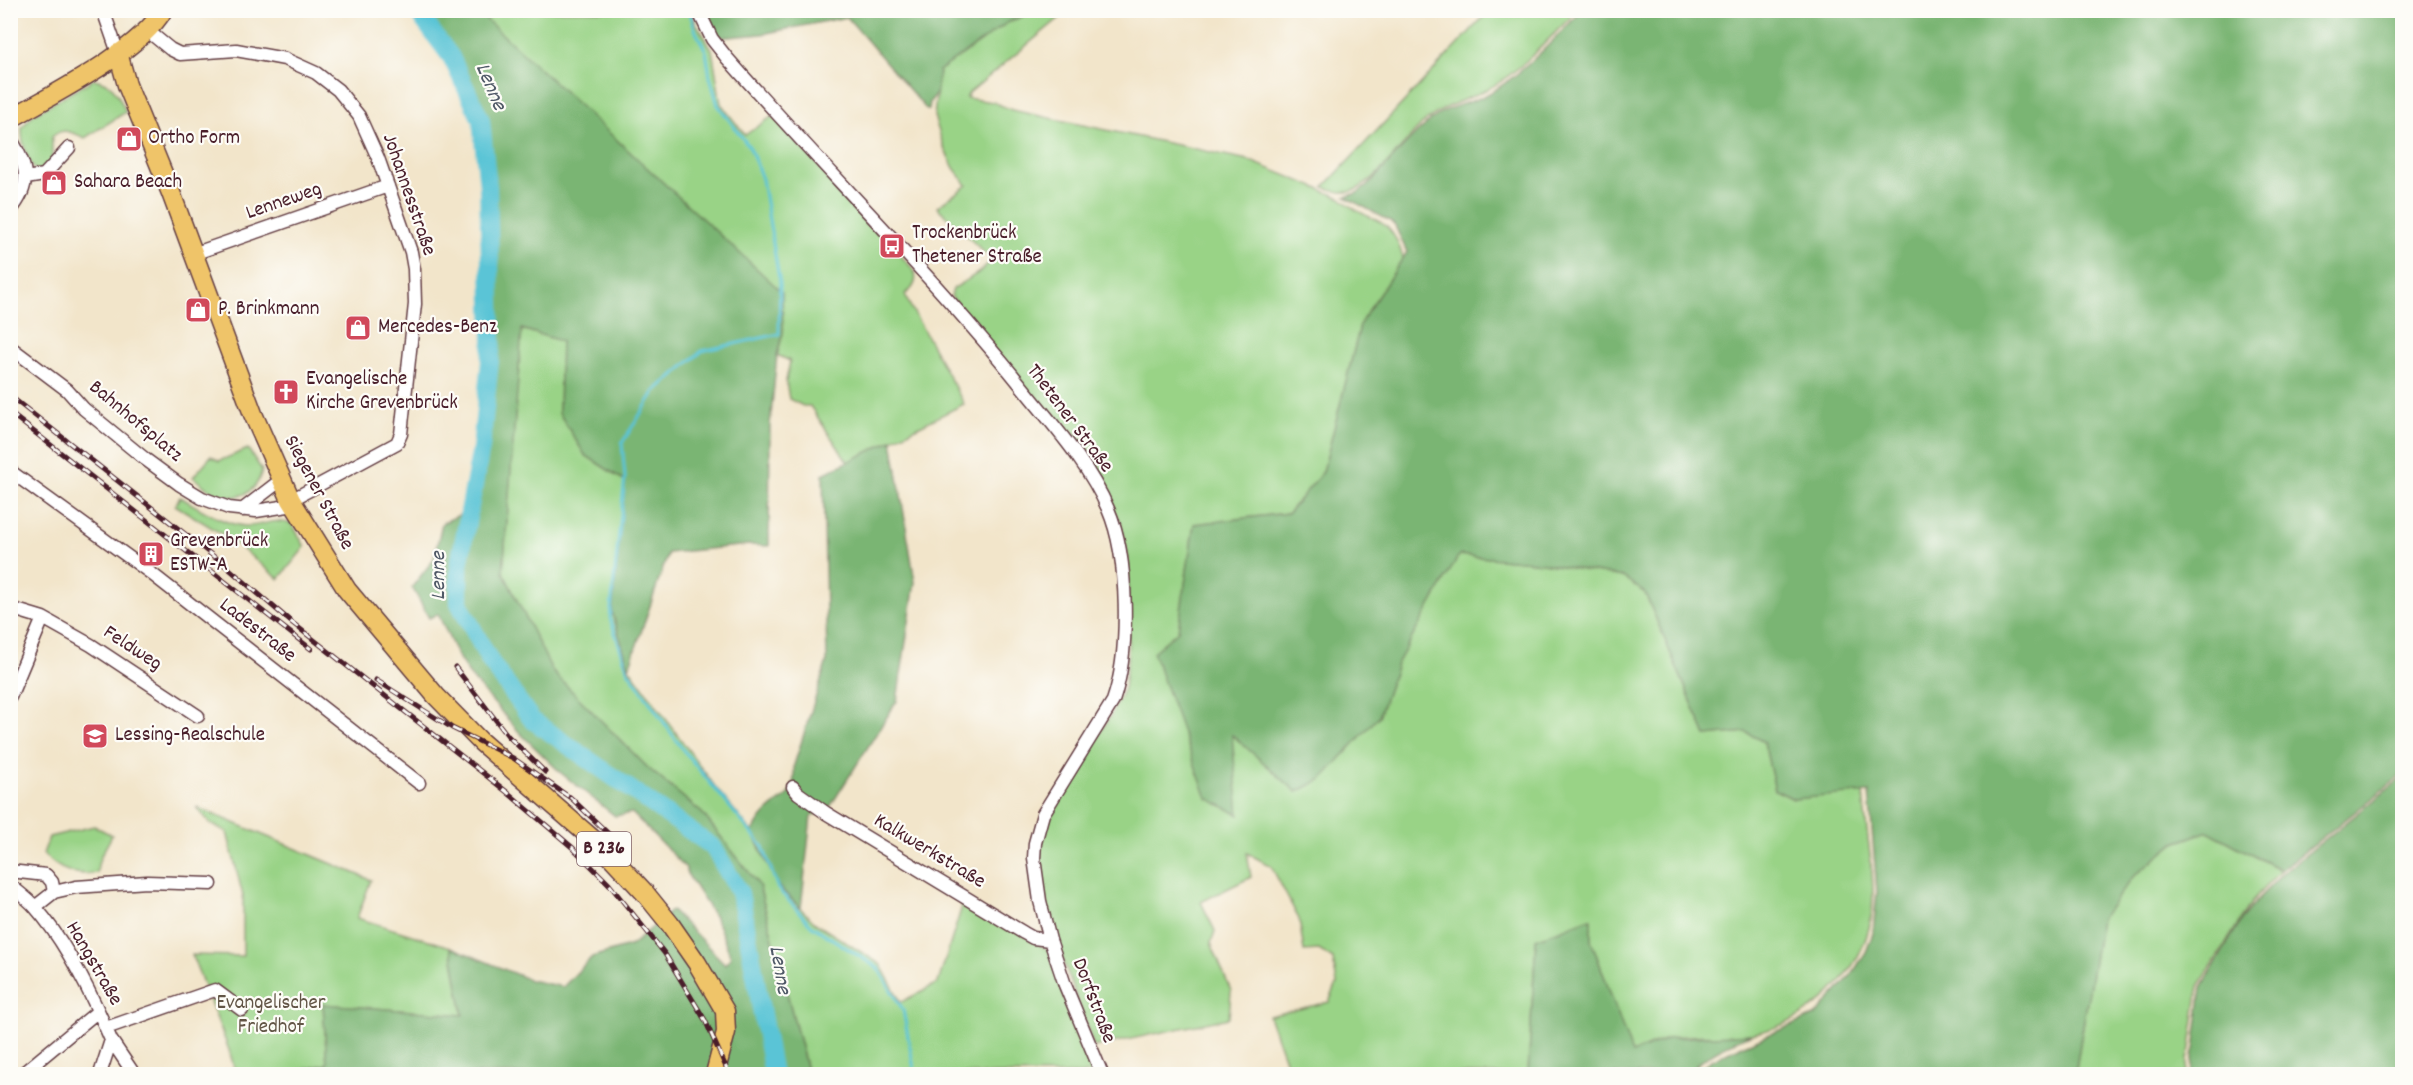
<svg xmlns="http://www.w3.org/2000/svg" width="2413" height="1085" font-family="Dekko,sans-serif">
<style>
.green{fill:#99d386;stroke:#727958;stroke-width:1.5}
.forest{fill:#7ab573;stroke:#626a4f;stroke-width:1.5}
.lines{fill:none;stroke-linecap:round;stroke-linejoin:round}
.stream{stroke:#5ac4d6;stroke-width:3}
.river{stroke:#5ac4d6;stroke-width:18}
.street-casing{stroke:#633d43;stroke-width:15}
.primary-casing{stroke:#633d43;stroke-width:21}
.street{stroke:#fff;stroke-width:12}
.primary{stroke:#efc469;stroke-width:18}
.rail-casing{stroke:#4a1f2b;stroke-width:5}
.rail{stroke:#fdfcf7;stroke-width:3;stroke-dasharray:9;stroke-linecap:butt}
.labels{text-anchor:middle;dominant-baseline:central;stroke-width:4.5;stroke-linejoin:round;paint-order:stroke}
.shield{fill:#fdfcf7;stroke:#806168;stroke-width:1.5}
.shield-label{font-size:20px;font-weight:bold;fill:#4a1f2b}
.poi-label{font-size:21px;fill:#4a1f2b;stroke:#fdfcf7;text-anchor:start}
.street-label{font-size:21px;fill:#4a1f2b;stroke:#fdfcf7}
.park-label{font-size:21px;fill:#625546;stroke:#fdfcf7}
.water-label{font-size:22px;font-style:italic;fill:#505967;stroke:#fdfcf7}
</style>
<rect width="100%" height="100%" fill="#fdfcf7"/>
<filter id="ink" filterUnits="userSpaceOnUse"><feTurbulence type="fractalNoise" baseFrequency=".0167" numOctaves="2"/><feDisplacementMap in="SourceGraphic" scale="12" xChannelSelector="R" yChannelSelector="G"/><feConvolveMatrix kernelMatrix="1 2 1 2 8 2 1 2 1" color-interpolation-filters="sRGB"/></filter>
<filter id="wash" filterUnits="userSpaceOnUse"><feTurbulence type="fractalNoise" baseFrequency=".008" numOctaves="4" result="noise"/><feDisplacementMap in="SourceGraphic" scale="24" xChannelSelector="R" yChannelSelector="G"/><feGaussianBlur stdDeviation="1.35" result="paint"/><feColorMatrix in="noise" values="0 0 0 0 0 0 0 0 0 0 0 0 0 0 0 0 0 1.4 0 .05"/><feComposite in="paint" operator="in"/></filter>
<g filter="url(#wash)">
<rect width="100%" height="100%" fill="#f2e5ca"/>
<path class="green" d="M477,11H691L696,23L712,49L721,104L745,135L773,116L913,269C919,279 914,289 905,294L907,300L964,404L848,462L810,406H803L789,399L786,381L790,361L777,355L783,333Z
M1035,11H1068L969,93L966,98L993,102L1012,110L1248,160L1341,198C1369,226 1390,210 1403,258L1361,322L1323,472L1288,513L1194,524L1178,631L1232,734L1297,792L1379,716L1397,664L1459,555L1543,563L1623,577L1645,593L1706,736L1746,732L1764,742L1775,790L1793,799L1863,791C1868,871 1895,927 1831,992C1810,1013 1782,1028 1752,1034C1725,1039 1696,1032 1670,1038C1657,1041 1644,1049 1632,1054L1591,940L1590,918L1536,939L1528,1074H1290L1269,1016L1329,1002L1337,984L1333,959L1319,950L1304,951L1299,919L1271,866L1247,853L1251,877L1201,902L1215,931L1211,943L1231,991L1229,1018L1094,1047L1048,918L1038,846L1042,828L1055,802L1110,717L1124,688L1128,655V557L1120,521L1103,489L951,296L953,289L978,273L992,260L937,207L967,185L954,168L944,148L934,116L939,71L1007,23Z
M1489,11H1577C1552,35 1528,63 1500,82C1476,98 1449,102 1427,120C1403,140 1383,177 1355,190C1344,195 1335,191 1324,187Z
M94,79C115,83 118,95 126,112L85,138C73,133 62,126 52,137V161L43,171L37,172C27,162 21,141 22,127L34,114Z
M521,329L561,341L559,413L585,455L625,481L612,612L629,668L716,788L752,832L778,886L815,923L880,964L901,1002L938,983L964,900L1049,950L1068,1010L1096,1074H808L759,885L702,813L648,768L552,672L503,572Z
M248,449L262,470C257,494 236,503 213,492C206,489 200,482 193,477L211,456L219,461Z
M180,497C200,508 222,524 245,526C265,527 268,517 292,524L305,547L279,579L230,539L175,505Z
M196,807L371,880L357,918L451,947L463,1015L323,1004L327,1064L287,1074H236L229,1050L192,955L243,956V896L227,832L211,824Z
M94,826L112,835C105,851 98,855 97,873C74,876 60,871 43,854L49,837Z
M2208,831L2281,870L2253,900L2199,986L2186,1074H2075L2101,919L2132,878L2175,843Z"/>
<path class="forest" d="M410,11H477L782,292L783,333L777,355L770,425L769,546L749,545L668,553L629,668L612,612L625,481L585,455L559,413L561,341L522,329L503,572L553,672L648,768L702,813L759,885L808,1074H287L327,1064L323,1004L463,1015L451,947L530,980L563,987L592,957L632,945L672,910L725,964L731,957L716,919L686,872V868L632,813L615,816L561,773L519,732L471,677L458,657L438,614L429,618L412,587L434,559L442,523L470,510L477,497L488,444L484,128L461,80Z
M703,11H1035L1007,23L939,71L936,94L930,102L929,110H927L847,17L762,34L718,38Z
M1582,11H2402V775L2281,870L2208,831L2175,843L2132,878L2101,919L2075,1074H1695L1710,1061L1732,1050L1816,1015L1852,974L1866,952L1873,933L1877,891L1869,792L1794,799L1775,790L1764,742L1746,732L1706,736L1645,593L1623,577L1543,563L1459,555L1397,664L1379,716L1322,779L1297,792L1232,735L1239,815L1207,798L1153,652L1178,631L1194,524L1288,513L1323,472L1361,322L1407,252L1395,226L1390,221L1345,197L1357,193L1367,186C1390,163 1410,136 1435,117C1450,105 1469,104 1486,95C1523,75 1552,40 1582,11Z
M892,440L915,582L897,701L828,810L811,816L801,908L778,886L752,832C756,827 759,820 763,816C782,794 796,802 794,765L827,661L823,474Z
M2402,778V1074H2191L2202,987L2240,922L2257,900L2284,872Z
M1591,918V940L1632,1053L1670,1038L1752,1034C1729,1043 1704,1055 1688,1074H1528L1536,939Z"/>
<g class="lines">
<path class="stream" d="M689,10L696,32L706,51L710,77L718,105L750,148L762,179L780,284L779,334L702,351L655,391L622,443L625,477L610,618L628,671L683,750L763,847L778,889L812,926L878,968L903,1010L915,1074"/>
<path class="river" d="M416,10L451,57L481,120L488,187L492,341L481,448L459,565V603L490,661L532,720L713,847L740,893L773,1074"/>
</g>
</g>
<g filter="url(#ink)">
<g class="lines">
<g class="street-casing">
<path id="street" d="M103,10L118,53
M698,10L712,39L727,58C823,167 927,270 1019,383C1050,422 1088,462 1108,509C1129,557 1130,652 1113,701L1043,814L1035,843L1034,858L1040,901L1050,940L1065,985L1102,1074
M148,31L170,49L180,54L236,50L285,59L316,73L338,90L359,116L378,158L411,252L414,269L415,304L401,434L397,443L291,500
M10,138C28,166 32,185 10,211
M26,178L44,175L69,148
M193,254L388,186
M10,347L67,390L84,409L145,459L179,484L202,498L229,508L256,511L294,505
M10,471L152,574L419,783
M242,510L281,480
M10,608L43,618L10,697
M43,618L91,645L198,716
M793,787L798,793L826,813L1024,933L1033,938L1050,940
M10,871L46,875L52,882L54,892
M10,885C18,892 28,899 35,907C67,943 92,995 111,1040L100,1074
M35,907L54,892L76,887L147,882L211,884
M106,1028L215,990L242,1010
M111,1040L134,1074
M22,1074L97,1012"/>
</g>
<g class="primary-casing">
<path id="primary" d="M118,53L127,85L171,193L253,414L291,500L347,590L436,696L481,742L603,848L645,893L670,924L697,963L725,1011L726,1032L715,1074
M10,119C52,95 140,51 163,10"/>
</g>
<use href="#street" class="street"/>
<use href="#primary" class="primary"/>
<g class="rail-casing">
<path id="rail" d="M10,396L227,567L290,621L507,792L573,848L609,884L665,954L705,1020L729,1074
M10,413L311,649
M455,667L508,736L545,772
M376,680L452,728L513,758L575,801
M570,797L614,839"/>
</g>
<use href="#rail" class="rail"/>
</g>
</g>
<defs>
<g id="shop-square" transform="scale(1.35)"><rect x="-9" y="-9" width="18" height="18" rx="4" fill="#d1495b" stroke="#fdfcf7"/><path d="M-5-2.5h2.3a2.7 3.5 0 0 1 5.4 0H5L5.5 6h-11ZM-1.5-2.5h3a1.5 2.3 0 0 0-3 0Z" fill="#fff"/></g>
<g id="bus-square" transform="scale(1.35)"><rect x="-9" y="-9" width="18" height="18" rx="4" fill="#d1495b" stroke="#fdfcf7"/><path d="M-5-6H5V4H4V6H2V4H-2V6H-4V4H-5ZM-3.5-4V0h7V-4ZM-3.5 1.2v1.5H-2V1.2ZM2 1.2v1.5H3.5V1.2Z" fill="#fff"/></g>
<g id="church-square" transform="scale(1.35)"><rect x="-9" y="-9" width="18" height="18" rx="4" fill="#d1495b" stroke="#fdfcf7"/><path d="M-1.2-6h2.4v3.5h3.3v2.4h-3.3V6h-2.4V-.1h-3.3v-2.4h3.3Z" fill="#fff"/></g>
<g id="building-square" transform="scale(1.35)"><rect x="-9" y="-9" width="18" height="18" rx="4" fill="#d1495b" stroke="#fdfcf7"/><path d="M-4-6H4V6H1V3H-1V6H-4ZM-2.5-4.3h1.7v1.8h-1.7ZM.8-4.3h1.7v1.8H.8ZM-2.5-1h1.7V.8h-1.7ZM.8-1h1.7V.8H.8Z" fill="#fff"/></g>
<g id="school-square" transform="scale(1.35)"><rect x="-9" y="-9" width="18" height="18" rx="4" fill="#d1495b" stroke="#fdfcf7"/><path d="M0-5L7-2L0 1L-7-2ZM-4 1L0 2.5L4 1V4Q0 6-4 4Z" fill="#fff"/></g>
</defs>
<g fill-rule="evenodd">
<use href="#shop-square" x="129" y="139"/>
<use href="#shop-square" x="54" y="183"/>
<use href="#bus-square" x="892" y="246"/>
<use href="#shop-square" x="198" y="310"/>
<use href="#shop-square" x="358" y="328"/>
<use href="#church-square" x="286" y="392"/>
<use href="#building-square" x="151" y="554"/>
<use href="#school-square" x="95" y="736"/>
</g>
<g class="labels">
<rect class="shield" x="577" y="832" width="54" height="34" rx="4.5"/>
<g class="shield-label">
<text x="604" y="849">B 236</text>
</g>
<g class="poi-label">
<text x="148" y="139">Ortho Form</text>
<text x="74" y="183">Sahara Beach</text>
<text x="912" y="234">Trockenbrück<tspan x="912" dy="24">Thetener Straße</tspan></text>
<text x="218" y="310">P. Brinkmann</text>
<text x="378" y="328">Mercedes-Benz</text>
<text x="306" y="380">Evangelische<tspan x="306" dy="24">Kirche Grevenbrück</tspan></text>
<text x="170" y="542">Grevenbrück<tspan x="170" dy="24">ESTW-A</tspan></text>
<text x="115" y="736">Lessing-Realschule</text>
</g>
<g class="street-label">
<text transform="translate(408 195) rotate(71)">Johannesstraße</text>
<text transform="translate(284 202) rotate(-19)">Lenneweg</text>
<text transform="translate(1069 419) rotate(53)">Thetener Straße</text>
<text transform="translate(135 422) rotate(40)">Bahnhofsplatz</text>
<text transform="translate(318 493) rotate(62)">Siegener Straße</text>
<text transform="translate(257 631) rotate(38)">Ladestraße</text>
<text transform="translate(132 649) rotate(33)">Feldweg</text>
<text transform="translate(929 852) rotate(31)">Kalkwerkstraße</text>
<text transform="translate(93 964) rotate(60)">Hangstraße</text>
<text transform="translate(1093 1001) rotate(69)">Dorfstraße</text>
</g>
<g class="park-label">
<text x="271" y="1004">Evangelischer<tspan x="271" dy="24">Friedhof</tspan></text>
</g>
<g class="water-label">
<text transform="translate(490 87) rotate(67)">Lenne</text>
<text transform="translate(439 576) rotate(-90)">Lenne</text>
<text transform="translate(779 970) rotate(80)">Lenne</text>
</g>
</g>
<rect width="2413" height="1085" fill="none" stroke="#fdfcf7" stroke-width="36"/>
</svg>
